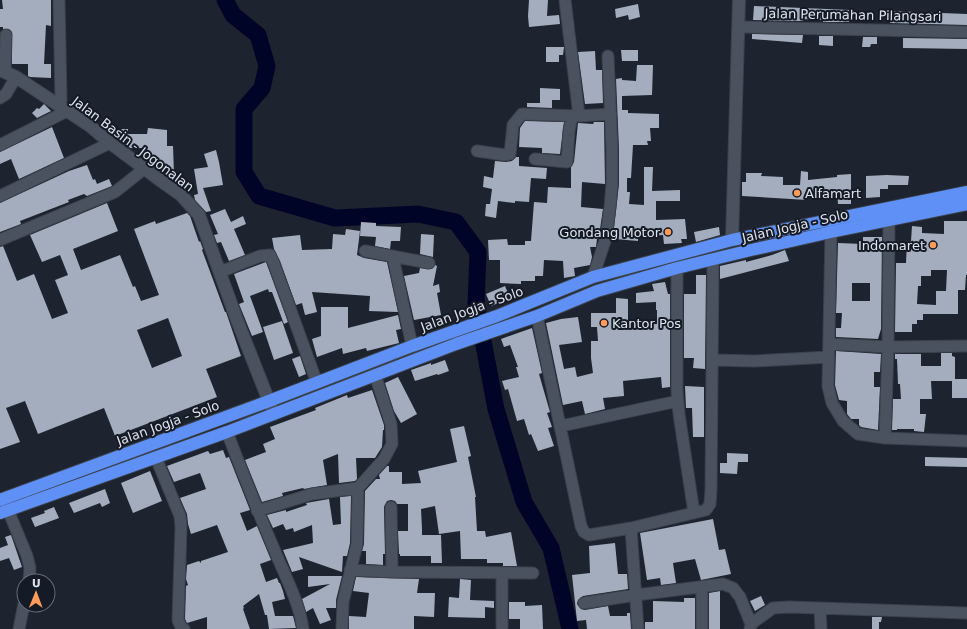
<svg xmlns="http://www.w3.org/2000/svg" width="967" height="629" font-family="'DejaVu Sans',sans-serif">
<style>
.lines{fill:none;stroke-linecap:round;stroke-linejoin:round}
.river{stroke:#000528;stroke-width:17}
.building{fill:#a4adbd;fill-rule:evenodd}
.street-casing{stroke:#3b414b;stroke-width:13}
.secondary-casing{stroke:#3b414b;stroke-width:14}
.highway-casing{stroke:#3b414b;stroke-width:14}
.street{stroke:#4a5260;stroke-width:11}
.secondary{stroke:#4a5260;stroke-width:12}
.highway{stroke:#5e90f5;stroke-width:12}
.poi-dot{fill:#fe9b58;stroke:#141a26;stroke-width:1.5}
.labels{text-anchor:middle;dominant-baseline:central;stroke-width:4;stroke-linejoin:round;paint-order:stroke}
.street-label{font-size:13px;fill:#dfe4ec;stroke:#141a26}
.poi-label{font-size:13px;fill:#dfe4ec;stroke:#141a26;text-anchor:start}
</style>
<rect width="100%" height="100%" fill="#1d2430"/>
<g class="lines">
<path class="river" d="M225,0L233,15L258,35L267,66L262,88L244,109V172L259,196L335,218L418,214L456,222L478,252L476,304L496,409L524,502L551,548L570,629"/>
</g>
<path class="building" d="M2,0H51V26L46,25L44,64H51V78L30,77L28,76V64H12V32L9,29H3V27H0V9H3Z
M529,0H548L547,16L559,15L560,24L529,27L528,16Z
M638,4L640,17L629,20L628,15L616,18L615,9Z
M754,6L850,10L849,22H823V20L803,19V21L753,20Z
M891,11L967,14V25L890,23Z
M752,34L803,35L802,43L752,39Z
M819,36H833V46L819,45Z
M863,37H877V44H871L870,47H862Z
M903,38L967,39V49L903,48Z
M546,47H564L563,55H559V62H546Z
M621,50H638V61H622Z
M595,51L596,70H602L603,103L585,104L578,52Z
M637,65H653L652,95L622,96V110H628V113L659,114V128H650L651,141H647L648,145H633L631,178H627V192H630L629,204L644,205V167H653L652,191L680,190V201H656V220L685,219L687,239H681L682,243L664,244L663,235L638,237V241L615,239L616,228H614L619,184V149L616,79L622,78V80L636,81Z
M540,88L560,89V100H552V108L527,107V103H540Z
M44,104L51,111L37,118L32,113L37,108L39,109Z
M525,121L564,122L560,154L542,153V148L519,147L520,128Z
M594,122H604L605,184L582,182L581,207L603,209L599,236L598,239H597L596,247H590L592,257L590,265L574,268L575,276L564,278L563,261L544,260L543,276H535V281H521V284L500,283V260H489L488,240L507,239L508,245H525V241H531L534,202L547,203L548,187L571,188V167L574,162L578,123L593,124Z
M52,127L64,158L19,179L11,159L0,164V152Z
M148,128L167,130V146H173L174,174H165L161,172V165L153,166L149,163V157H142V148H130L128,146H126L116,138V129H128V134H147Z
M216,150L219,162L223,185L203,188L211,211L206,212L195,200L194,195L198,194L194,169L208,167L204,154Z
M516,157H519V166L547,168L546,179L531,178L529,202L515,201V203L498,201L496,218L485,216L486,204H490L492,189L483,187L484,176L493,178L495,161L506,162L512,161Z
M87,165L93,180L95,179L97,184L109,179L112,186L87,196L84,194L68,200L69,202L20,221L21,224L0,232V203L69,171Z
M801,171L808,172V180L837,177V175L851,174V204H838L837,191L807,193V200L742,196V182H746V173H762L761,176L783,177V185H800Z
M887,175L909,176L908,185H888V189H880V197L866,198V176Z
M107,203L118,231L73,249L81,270L120,255L133,287L135,286L141,301L159,295L134,229L155,221L156,224L187,213L190,216L199,242L200,241L203,249L202,250L225,312H226L241,356L206,369L217,397L115,436L104,408L38,434L25,401L6,408L20,442L0,449V247L3,246L17,281L34,274L52,319L68,313L55,280L68,275L60,255L42,262L30,235ZM168,318L182,356L152,368L137,330Z
M225,209L231,222L243,216L246,224L234,229L245,255L229,261L221,242L217,243L214,235L218,234L210,215Z
M944,221H967V275H966L965,290H958V314H923V320H917V324H912V332H895L896,263H906L907,241H911L912,226L922,227V233L944,234ZM931,270H947L946,291H936V305L917,304L918,286H921V276H931Z
M361,222L376,223V226L401,227L400,241H391L390,249L375,246L376,237L360,236Z
M719,227L720,235L696,242L694,232Z
M346,229L360,231L357,255L364,258L387,262L398,312L369,311L370,296L312,292L317,312L305,315L302,303L296,305L280,261L274,249L272,238L300,235L302,250L332,249L333,234L345,235Z
M421,234L434,235L433,257L420,254Z
M863,237H882L881,329L878,339L836,337V328H841L842,313H836L838,243L863,244ZM852,283H870V301H852Z
M785,250L789,261L720,279V266L746,260V262L772,255Z
M266,262L288,322L284,324L272,292H269L268,289L250,296L263,332L252,336L239,304L244,302L234,274Z
M435,265L437,266L433,286L439,284L440,292L437,293L441,315L414,320L404,276L419,273L420,268L432,269Z
M696,275H706L705,369L693,368L694,358H684V294H696Z
M665,282L668,294H670V387L662,388L661,377L623,381L624,396L603,398L605,409L585,414L582,401L563,405L546,323L561,319L578,317L582,342L559,345L564,369L575,367L577,377L593,373L591,358V341H598L597,327H591V313H616V298L628,299V325L657,324V310H656V302L636,303V293L654,291L652,284Z
M505,286L510,298L491,306L486,294Z
M321,307H348V328L398,315L401,329L396,330L399,343L367,351L366,348L343,354L342,348L317,357L312,339L321,336Z
M282,321L293,353L274,360L263,327Z
M532,328L542,373L539,374L550,412L547,413L552,427L548,428L554,446L538,451L531,434L529,435L524,419L517,421L508,389L505,390L502,381L519,377L516,367H518L510,345L504,347L501,339Z
M836,351L881,354L880,372H874V387H880L878,430L861,427L859,425V419H851L847,414V401L839,400L835,385Z
M941,353H952V356L955,357V379H967V398H952V381H931L932,399H920V414H926L924,432L914,431V429H897V430H892L893,399H901L900,384H898L897,359H895V354H921V366H941Z
M300,356L306,374L299,377L292,359Z
M445,360L449,371L438,375L437,374L415,381L411,370L431,363V365Z
M398,377L417,414L401,423L394,411L385,383Z
M685,386L704,387V437H693L692,408H686Z
M372,390L384,425V430H383L382,447L375,458H356L357,479L355,481L339,483L338,454L323,460L327,485L304,489L303,488L282,493L283,496L262,502L245,460L266,452L263,444L275,439L270,427L316,410L315,408L347,395L348,398Z
M464,426L471,456L468,457L476,497H475L477,531H485L486,537L511,532L517,566H503V563H487V559H461L460,531L439,534L435,506L421,509L422,529V535H441L442,563H431V556H400V554H399L398,531H408V504H397L395,501L391,500L387,501L384,507L385,554H383V565L366,564V551H362L364,544L365,491L376,479H380L379,475L387,466H389V472H402V484L421,483L418,471L457,462L450,429Z
M223,450L226,458L229,457L250,510L240,513L247,531L257,526L271,560L260,564L266,582L277,578L279,583H280L283,591L285,599L272,602L275,616H293L296,628L269,629L267,615H265L259,594L243,606L244,608L243,609L250,629H207V617L187,623L185,619L186,586L188,585L186,579L187,565L199,561L201,563V561L228,552L217,525L191,534L188,524L187,514L180,498L206,489L200,473L174,482L167,466L208,451L210,454Z
M727,453L748,454V462H738L737,474L720,473V463H727Z
M925,457L967,458V467L925,466Z
M150,471L162,501L133,513L121,483Z
M105,489L110,503L102,507L100,503L74,513L69,503Z
M351,496L350,543L347,556H343L342,572L299,557L303,569L292,572L283,550L313,543L312,525L294,532L293,528L286,530L283,524L273,528L267,515L286,510V512L307,505L306,503L329,499L333,525L341,524L340,497Z
M54,507L59,518L35,527L31,518L45,513L44,511Z
M713,519L719,550L725,549L731,574L701,580L695,559L673,563L676,583L661,585L660,578L647,580L640,533Z
M11,535L22,567L14,570L9,558L0,561V548L8,545L5,537Z
M615,543L618,574H627L628,589L583,596L578,600L577,604L581,609L585,610L608,606L610,616H627V613H630L631,629H587L586,620L577,621L572,575L590,573L589,546Z
M308,576H342L336,600V608H326L331,620L320,624L313,608L306,612L302,599L330,584L308,587Z
M356,577L419,579L417,593H435L434,617L414,616V629H349V616L366,617L369,593L353,591Z
M460,579L471,580L470,600L494,601V608L485,607V618L448,617L449,597L459,598Z
M720,591V629H709V593Z
M761,596L765,605L755,611L750,601Z
M684,598H695V629H645V622H653V601L684,602Z
M509,602H525V606L542,605L543,629H520V619H509Z
M872,617H882L881,622H879V629H872Z"/>
<g class="lines">
<g class="street-casing">
<path id="street" d="M59,0L61,100L59,106
M565,0L579,116L610,114
M739,27L967,32
M5,72L6,35
M0,98L6,94L16,77
M0,145L67,111
M477,151L505,155L510,154L513,125L522,114L579,116
M535,159L567,162L569,131L572,116
M0,196L110,143
M831,232L828,386L832,403L843,421L858,434L885,438L967,441
M0,240L115,192L144,169
M365,251L429,263
M393,257L412,346
M677,268V392L679,414L694,513
M220,272L260,256L270,255L274,264L317,383
M593,277L606,238L610,207L612,184V149L608,56
M537,316L581,526L584,532L589,535L631,528L638,629
M829,344L888,347L967,346
M712,360L755,361L829,357
M561,426L678,401
M227,432C242,471 257,510 274,549C284,574 299,601 303,629
M885,438L888,347L889,220
M156,458L180,516L181,527L178,620L181,627L184,629
M391,507L392,572
M8,510L27,556L30,568L29,581
M257,511L312,494L358,488
M631,528L706,510L710,504L711,490L713,260
M350,570L392,572L533,573
M502,573V627
M584,603L636,595L723,584L733,588L740,597L751,624
M820,609L821,629
M19,629L24,604
M342,629L343,602L357,544L358,488L384,459L392,444L391,424L375,375
M702,629V587
M750,629L751,624L773,608L789,607L967,613"/>
</g>
<g class="secondary-casing">
<path id="secondary" d="M0,70L16,77L90,126L110,143L157,178L181,195L199,215L237,320L274,414
M732,240L739,0"/>
</g>
<g class="highway-casing">
<path id="highway" d="M0,500L269,401L412,346L497,316L593,277L732,240L967,192
M0,513L227,432L456,344L537,316L597,291L677,268L751,250L831,232L967,204"/>
</g>
<use href="#street" class="street"/>
<use href="#secondary" class="secondary"/>
<use href="#highway" class="highway"/>
</g>
<g class="poi-dot">
<circle cx="797" cy="193" r="4"/>
<circle cx="668" cy="232" r="4"/>
<circle cx="933" cy="245" r="4"/>
<circle cx="604" cy="323" r="4"/>
</g>
<g class="labels">
<g class="street-label">
<text transform="translate(853 15) rotate(1)">Jalan Perumahan Pilangsari</text>
<text transform="translate(133 144) rotate(37)">Jalan Basin - Jogonalan</text>
<text transform="translate(795 226) rotate(-13)">Jalan Jogja - Solo</text>
<text transform="translate(472 309) rotate(-20)">Jalan Jogja - Solo</text>
<text transform="translate(168 423) rotate(-20)">Jalan Jogja - Solo</text>
</g>
<g class="poi-label">
<text x="805" y="193">Alfamart</text>
<text x="660" y="232" text-anchor="end">Gondang Motor</text>
<text x="925" y="245" text-anchor="end">Indomaret</text>
<text x="612" y="323">Kantor Pos</text>
</g>
</g>
<g transform="translate(36 593) rotate(1)"><circle r="19" fill="#141a26" stroke="#656b75"/>
<path d="M0-3L7 15L0 10L-7 15Z" fill="#fe9b58"/>
<text y="-6" font-size="11" font-weight="bold" text-anchor="middle" fill="#dfe4ec">U</text>
</g>
</svg>
